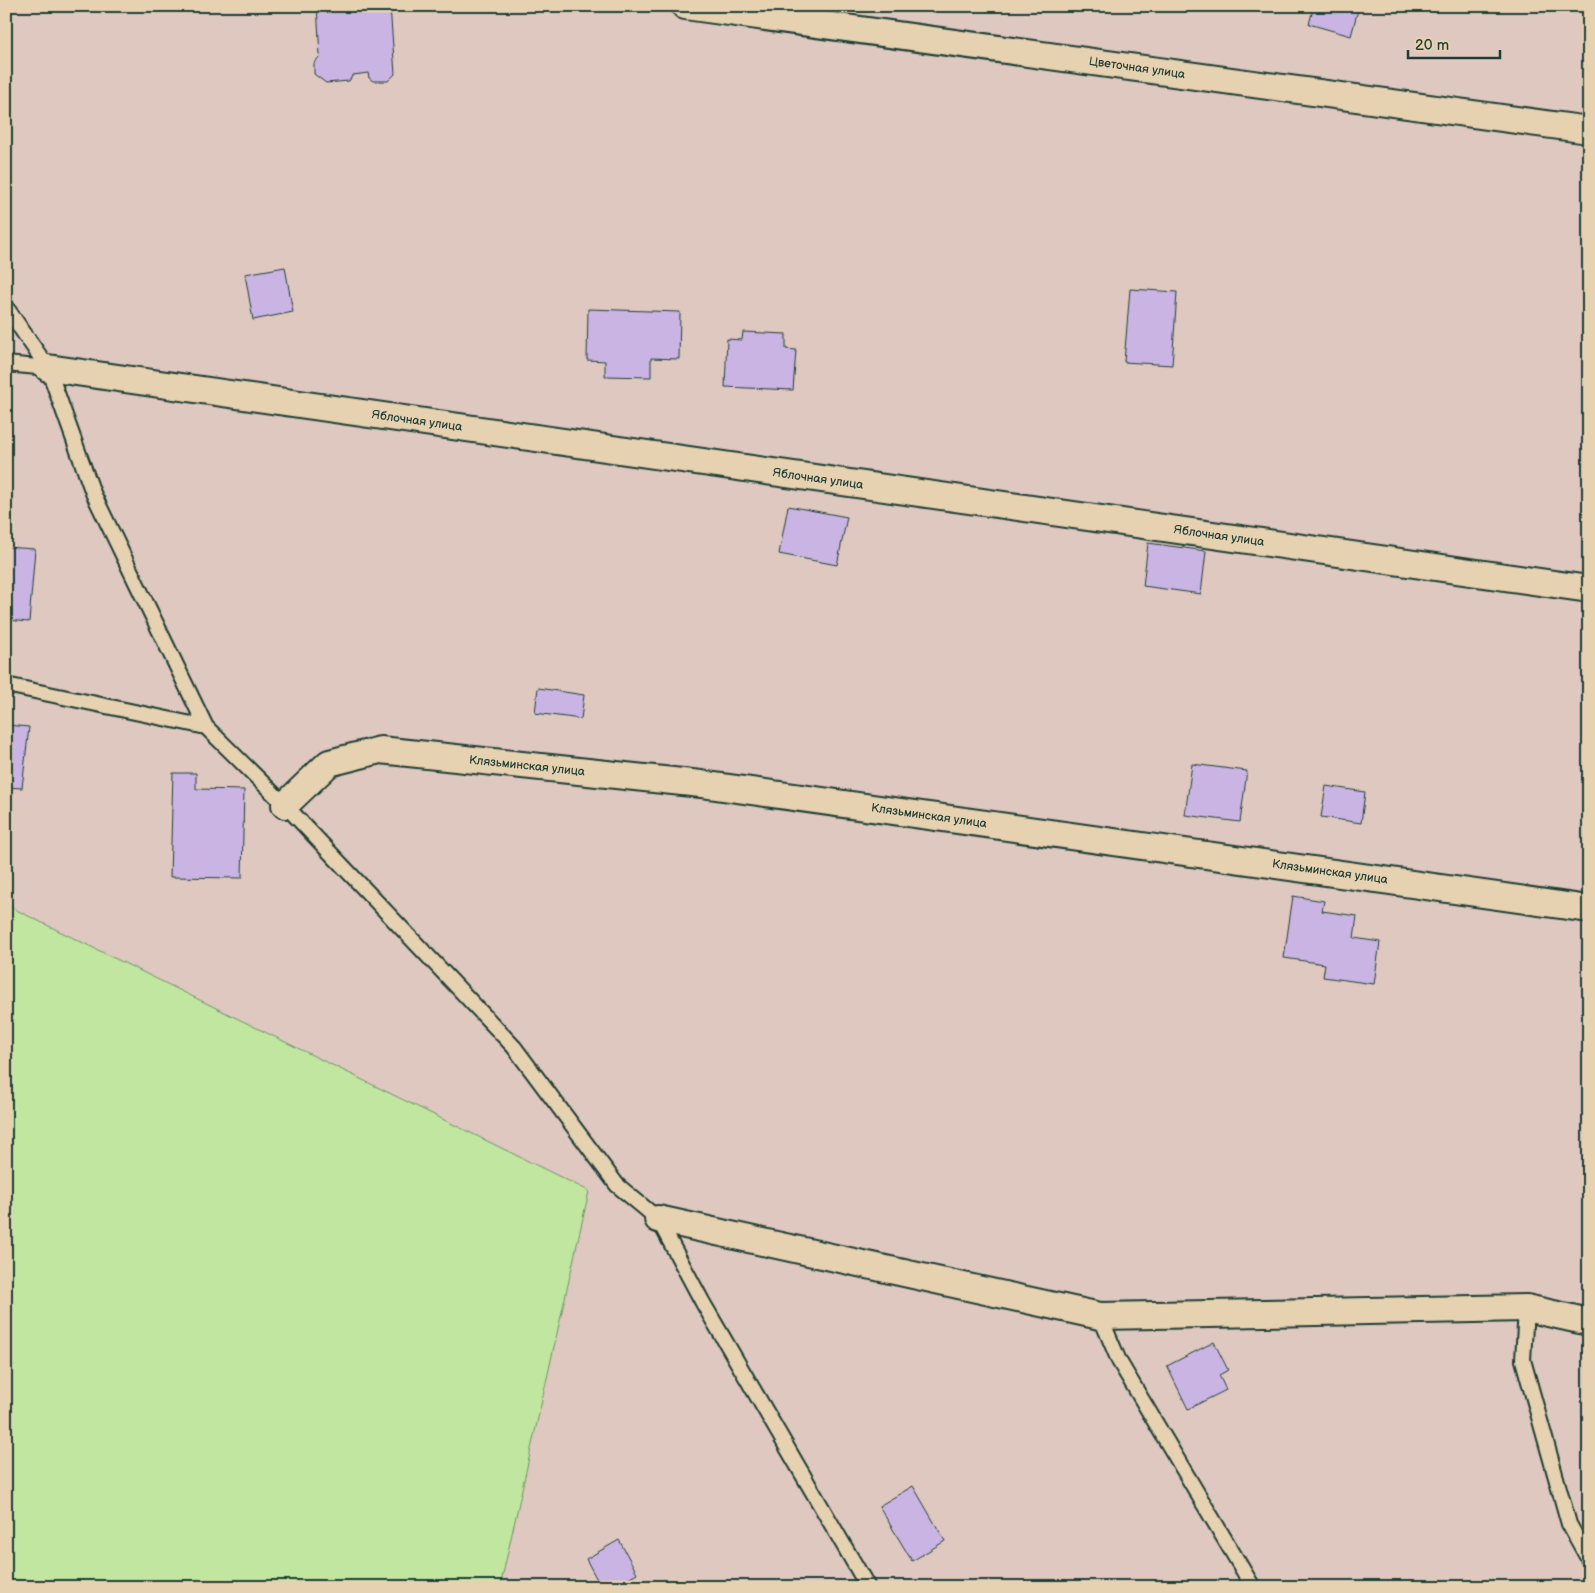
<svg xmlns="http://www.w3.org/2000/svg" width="1595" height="1593" font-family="'Balsamiq Sans',sans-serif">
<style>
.green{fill:#c1e6a0;stroke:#70926a}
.building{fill:#cab4e4;stroke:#1f3d34}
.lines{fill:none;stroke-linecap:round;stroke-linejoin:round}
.service-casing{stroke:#1f3d34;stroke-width:18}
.minor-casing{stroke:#1f3d34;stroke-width:30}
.service{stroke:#e6d1b0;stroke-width:14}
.minor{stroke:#e6d1b0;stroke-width:26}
.labels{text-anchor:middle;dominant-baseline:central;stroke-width:5;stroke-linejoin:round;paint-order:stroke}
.street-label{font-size:12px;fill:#1f3d34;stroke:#e6d1b0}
</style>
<rect width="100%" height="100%" fill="#dec8c0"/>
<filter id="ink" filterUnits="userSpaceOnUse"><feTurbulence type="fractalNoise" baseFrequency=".02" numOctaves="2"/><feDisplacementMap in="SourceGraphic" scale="10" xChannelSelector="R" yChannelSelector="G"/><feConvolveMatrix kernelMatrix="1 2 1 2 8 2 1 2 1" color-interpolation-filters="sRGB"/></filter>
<g filter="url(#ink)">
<path class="green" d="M6,905L589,1191L500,1587H6Z"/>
<path class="building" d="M317,6H390L395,74L388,81H373L369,78L368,73L353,75L349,81L326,83L314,74V63L320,56Z
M1314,6H1359L1351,36L1309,24Z
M285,267L293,312L253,320L245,274Z
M1130,289L1177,292L1172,365L1124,362Z
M588,309L680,312L679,359L651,358V377L605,376V361L587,360Z
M743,332L786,334V349L796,350L793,390L725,387L727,339L742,340Z
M788,506L847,517L837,565L779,554Z
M1148,543L1206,551L1201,594L1143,586Z
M6,547L35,549L29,622L6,620Z
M538,688L584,695L581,719L535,713Z
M6,725L29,727L22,788L6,787Z
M1192,764L1247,771L1240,822L1185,815Z
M173,773H196V789L244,790L242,878L170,877Z
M1326,786L1365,792L1361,823L1321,817Z
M1589,817V843L1585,842Z
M1293,896L1324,901L1322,911L1357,916L1354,938L1380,942L1374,984L1323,977L1325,964L1284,958Z
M1214,1342L1228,1370L1219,1375L1226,1390L1188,1409L1167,1366Z
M913,1486L945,1541L912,1561L879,1506Z
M619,1540L637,1573L612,1587H601L586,1559Z"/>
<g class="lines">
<g class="service-casing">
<path id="service" d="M6,307L48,368L93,493L206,727L285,805L514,1047L617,1185L658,1219L703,1303L868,1587
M6,364L48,368
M6,685L206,727
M1526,1308L1523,1360L1569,1524L1589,1560
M1100,1316L1119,1361L1253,1587"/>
</g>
<g class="minor-casing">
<path id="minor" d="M685,6L1589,130
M48,368L1589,589
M285,805L329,763L380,750L701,784L1589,909
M658,1219L1100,1316L1526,1308L1589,1322"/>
</g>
<use href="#service" class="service"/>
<use href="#minor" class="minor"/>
</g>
</g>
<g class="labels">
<g class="street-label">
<text transform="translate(1137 68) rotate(8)">Цветочная улица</text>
<text transform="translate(417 421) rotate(8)">Яблочная улица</text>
<text transform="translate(818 479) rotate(8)">Яблочная улица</text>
<text transform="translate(1219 536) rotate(8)">Яблочная улица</text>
<text transform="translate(527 766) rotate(6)">Клязьминская улица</text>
<text transform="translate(929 816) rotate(8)">Клязьминская улица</text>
<text transform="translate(1330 872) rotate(8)">Клязьминская улица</text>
</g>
</g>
<rect width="1595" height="1593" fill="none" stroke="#e6d1b0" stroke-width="25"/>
<rect x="12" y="12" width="1570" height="1568" fill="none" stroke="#1f3d34" stroke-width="2" filter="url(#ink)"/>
<path d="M1408 50v8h92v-8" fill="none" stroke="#1f3d34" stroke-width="2.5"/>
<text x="1415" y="50" font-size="15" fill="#1f3d34" stroke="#e6d1b0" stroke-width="4" paint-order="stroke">20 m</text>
</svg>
